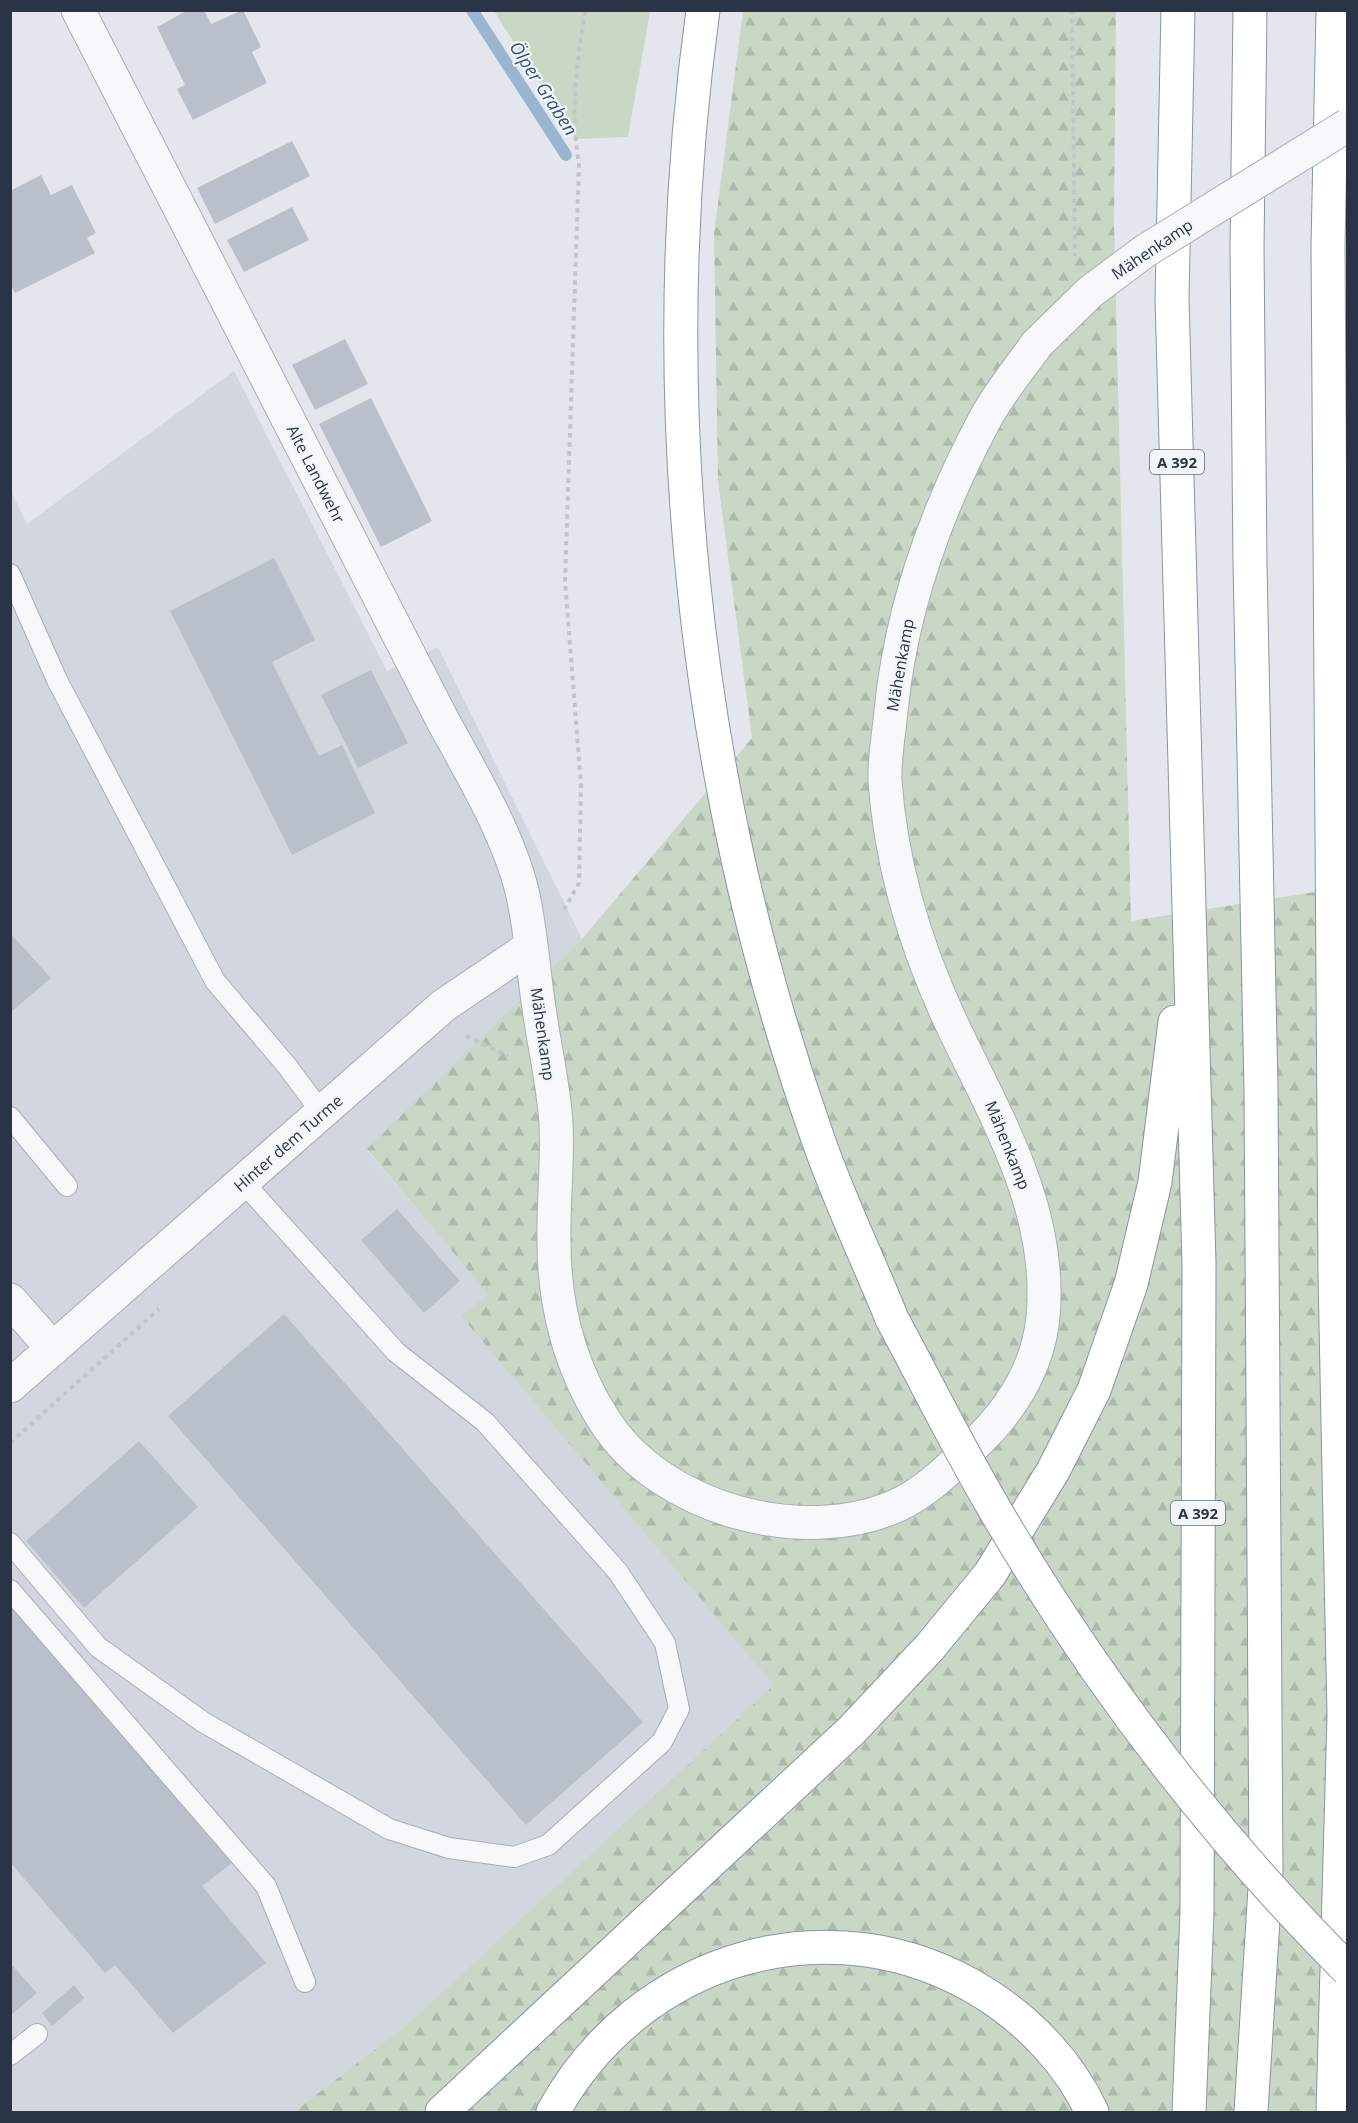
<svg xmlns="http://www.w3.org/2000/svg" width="1358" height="2123" font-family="'Open Sans',sans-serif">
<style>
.built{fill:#d1d6df}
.green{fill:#c9d7c4}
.forest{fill:url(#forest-firs)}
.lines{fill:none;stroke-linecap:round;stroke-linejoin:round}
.stream{stroke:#9bb5d0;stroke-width:12}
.building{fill:#bac0cb}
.lane-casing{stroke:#a7aeb8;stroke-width:22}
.street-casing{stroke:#a7aeb8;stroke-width:35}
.highway-casing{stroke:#8994a5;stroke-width:35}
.path{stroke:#c1c5cb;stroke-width:4;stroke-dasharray:4.5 4.5;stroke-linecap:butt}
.lane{stroke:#f7f8fa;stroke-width:20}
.street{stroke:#f7f8fa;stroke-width:33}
.highway{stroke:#fff;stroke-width:33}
.street-bridge-casing{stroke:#a7aeb8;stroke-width:35;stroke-linecap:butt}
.highway-bridge-casing{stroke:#8994a5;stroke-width:35;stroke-linecap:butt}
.street-bridge{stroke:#f7f8fa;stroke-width:33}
.highway-bridge{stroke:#fff;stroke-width:33}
.labels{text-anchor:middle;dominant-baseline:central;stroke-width:4.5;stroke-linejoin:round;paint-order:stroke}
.shield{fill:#f3f6f9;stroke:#666e7c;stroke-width:1.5}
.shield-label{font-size:15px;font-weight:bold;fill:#293447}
.street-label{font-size:16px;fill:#293447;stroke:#f3f6f9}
.water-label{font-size:18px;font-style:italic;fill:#2e547f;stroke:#f3f6f9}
</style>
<defs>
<pattern id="forest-firs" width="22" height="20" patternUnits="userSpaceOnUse" patternTransform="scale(1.5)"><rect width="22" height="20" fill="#c9d7c4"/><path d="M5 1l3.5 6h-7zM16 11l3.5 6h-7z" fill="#adb9aa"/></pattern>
</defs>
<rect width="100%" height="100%" fill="#e3e7ed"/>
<path class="built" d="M234,371L387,671L438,647L582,939L367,1150L489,1294L461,1316L775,1685L410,2022L294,2112H11L10,489L27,524Z"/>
<path class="green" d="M494,11H650L628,137L575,139Z"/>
<path class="forest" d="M743,11H1116L1114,222L1131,921L1347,887V2112H294L410,2022L774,1685L461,1316L488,1294L367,1149L582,939L752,738L718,481L714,234Z"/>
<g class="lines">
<path class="stream" d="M472,10L566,155"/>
</g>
<path class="building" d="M188,10H204L211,24L243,10L261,47L252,52L267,83L193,120L177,89L185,85L157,27Z
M292,141L310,176L215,224L197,188Z
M41,175L51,195L72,185L96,233L87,238L95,253L15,293L10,283V191Z
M292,207L309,240L244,272L227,240Z
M345,339L368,384L315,410L292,365Z
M371,398L432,521L381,547L319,424Z
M274,558L315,640L272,662L319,756L342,745L375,813L292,855L170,611Z
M371,670L408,743L358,768L321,695Z
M10,933L51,978L10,1013Z
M397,1209L460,1281L424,1313L361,1240Z
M284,1314L643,1722L526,1825L168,1416Z
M139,1441L198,1507L84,1608L26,1541Z
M10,1602L236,1860L202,1886L266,1963L173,2033L115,1965L105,1973L10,1862Z
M10,1963L37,1993L10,2016Z
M74,1985L84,1998L52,2026L42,2013Z"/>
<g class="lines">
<g class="lane-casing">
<path id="lane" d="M10,574L57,680L215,981L287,1066L322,1113
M10,1117L67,1186
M10,1543L98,1647L203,1722L389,1829L449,1848L514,1857L548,1845L662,1742L679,1709L665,1643L618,1572L485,1422L396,1352L243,1182
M10,1590L266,1886L305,1982
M10,2055L37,2034"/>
</g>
<g class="street-casing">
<path id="street" d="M78,10L443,721C471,772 508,834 522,891C531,929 533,970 539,1008C544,1046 554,1086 556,1124C558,1163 553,1203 554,1242C554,1305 570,1367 604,1420C660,1509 803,1548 898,1505C926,1492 949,1469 972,1447C1009,1413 1038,1369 1043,1317C1053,1207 993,1113 949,1018C914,942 891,864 885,781C884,758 889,734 891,711C901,609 936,511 984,421C998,394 1019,369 1037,344
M10,1300L53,1349
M10,1386L443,1006L530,947"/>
</g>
<g class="highway-casing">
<path id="highway" d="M703,10C651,387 691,780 818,1139C839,1200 868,1259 892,1319
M1178,10L1172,299L1199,1264L1197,1912L1189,2112
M1250,10L1247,247L1250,565L1261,1089L1266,1872L1251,2112
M1333,10L1328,246L1335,1275L1344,1716L1333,2112
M442,2112L852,1730L930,1647L990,1574L1053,1471L1094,1390L1131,1284L1155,1182L1175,1022
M553,2112C638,1957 831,1898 984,1993C1030,2022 1069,2063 1092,2112"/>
</g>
<path class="path" d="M1072,10L1075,256
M564,910L579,883L581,785L565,581L579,164C570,112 576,62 586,10
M466,1036L508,1056
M10,1443L159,1309"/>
<use href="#lane" class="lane"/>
<use href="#street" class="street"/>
<use href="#highway" class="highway"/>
<g class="street-bridge-casing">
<path id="street-bridge" d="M1037,344L1090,292L1145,251L1348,125"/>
</g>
<g class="highway-bridge-casing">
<path id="highway-bridge" d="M892,1319C925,1380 956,1443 991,1503C1089,1672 1209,1831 1348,1970"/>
</g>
<use href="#street-bridge" class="street-bridge"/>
<use href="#highway-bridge" class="highway-bridge"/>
</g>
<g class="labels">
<g class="shield">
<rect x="1150" y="450" width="54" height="24" rx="4.5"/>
<rect x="1171" y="1501" width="54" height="24" rx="4.5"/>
</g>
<g class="shield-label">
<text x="1177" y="462">A 392</text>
<text x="1198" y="1513">A 392</text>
</g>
<g class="street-label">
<text transform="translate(1152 249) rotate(-34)">Mähenkamp</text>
<text transform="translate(316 474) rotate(63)">Alte Landwehr</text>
<text transform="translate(900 665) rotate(-80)">Mähenkamp</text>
<text transform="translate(543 1034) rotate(82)">Mähenkamp</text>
<text transform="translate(288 1143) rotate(-41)">Hinter dem Turme</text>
<text transform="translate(1008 1145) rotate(68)">Mähenkamp</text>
</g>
<g class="water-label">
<text transform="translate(544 88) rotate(57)">Ölper Graben</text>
</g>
</g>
<rect width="1358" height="2123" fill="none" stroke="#293447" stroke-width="24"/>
</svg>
